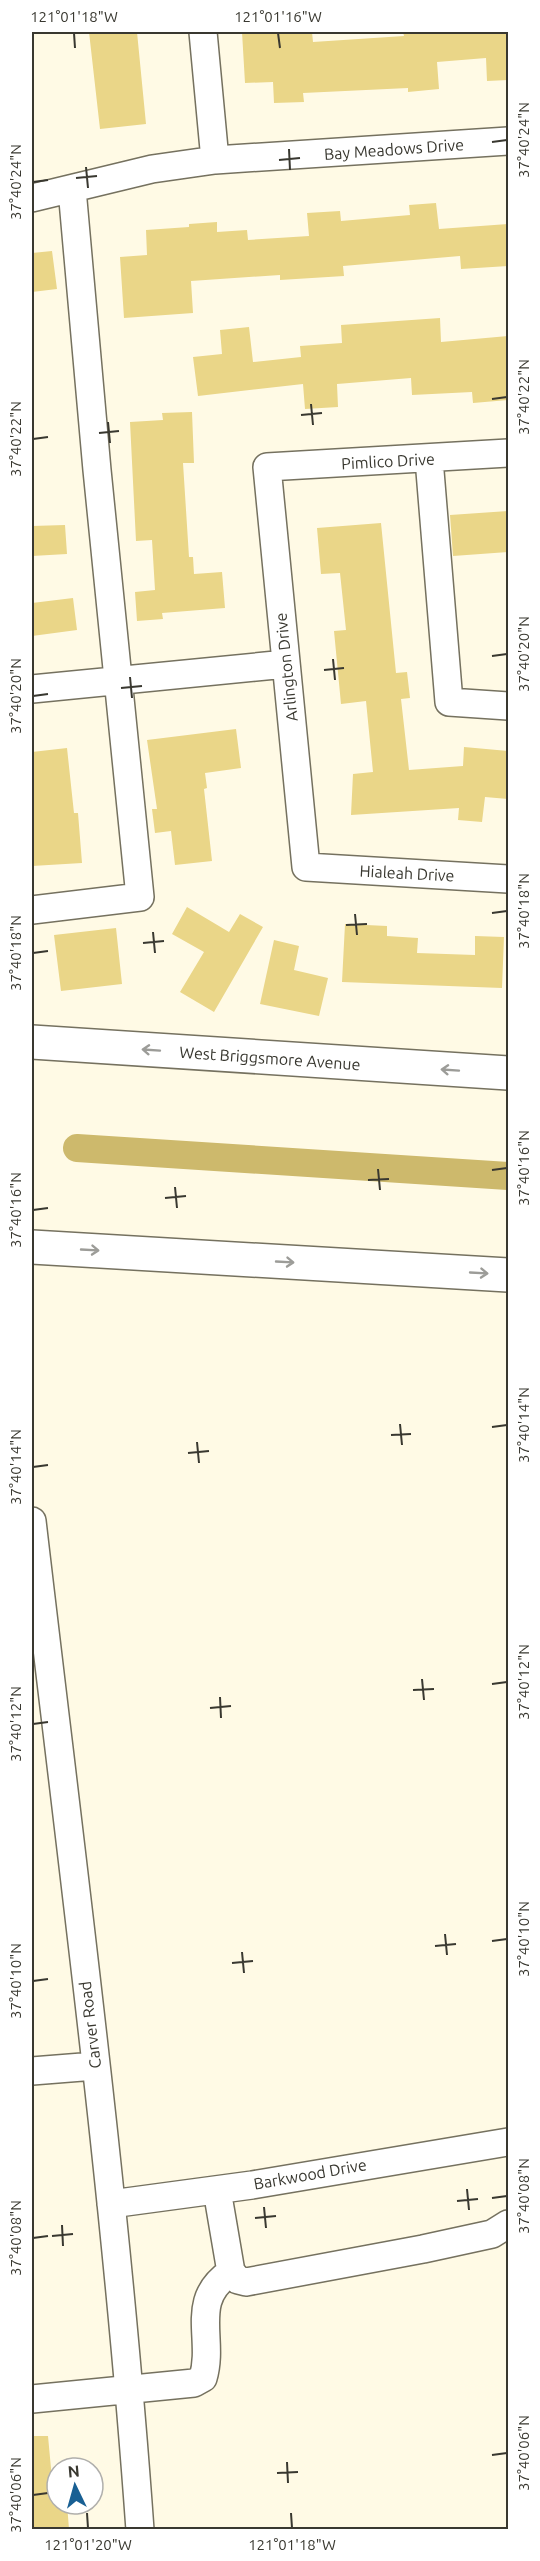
<svg xmlns="http://www.w3.org/2000/svg" width="540" height="2561" font-family="Ubuntu,sans-serif">
<style>
.lines{fill:none;stroke-linecap:round;stroke-linejoin:round}
.canal{stroke:#cdb96c;stroke-width:28}
.building{fill:#ead688}
.minor-casing{stroke:#75715f;stroke-width:30}
.major-casing{stroke:#75715f;stroke-width:36}
.minor{stroke:#fff;stroke-width:27}
.major{stroke:#fff;stroke-width:33}
.oneway{stroke:#9c9c98}
.ticks{fill:none;stroke:#393830;stroke-width:2}
.labels{text-anchor:middle;dominant-baseline:central;stroke-width:5;stroke-linejoin:round;paint-order:stroke}
.street-label{font-size:16px;fill:#393830;stroke:#fff}
.neatline{fill:none;stroke:#393830;stroke-width:2}
.ticks-label{font-size:15px;text-anchor:middle;fill:#393830}
</style>
<rect width="100%" height="100%" fill="#fffae5"/>
<g class="lines">
<path class="canal" d="M77,1148L508,1176"/>
</g>
<path class="building" d="M89,32H137L146,124L100,129Z
M242,32H312L313,42L404,36L403,32H508V80L487,81L486,58L437,62L439,89L408,92V88L303,93L304,102L274,103L273,82L245,83Z
M436,203L439,229L508,224V266L461,269L460,256L343,266L344,276L280,280V275L191,281L193,313L124,318L120,257L147,255L146,230L189,227V224L217,222V232L247,230L248,240L309,236L307,213L340,211L341,221L410,215L409,205Z
M52,251L57,289L32,292V253Z
M440,318L441,342L508,336V400L473,403L472,392L412,395L411,378L337,384L338,407L305,409L303,384L198,396L193,357L222,354L220,330L249,327L253,362L301,357L300,346L342,343L341,325Z
M192,412L194,463H183L189,557H193L194,574L222,572L225,608L162,613L163,619L137,621L135,592L155,590L152,540L136,541L130,422L163,420L162,413Z
M508,511V552L453,556L450,515Z
M381,523L396,673L407,672L410,698L401,699L409,770L463,766L464,747L508,751V799L485,797L482,822L458,820L459,808L351,815L353,774L373,772L366,701L341,704L334,631L346,630L340,573L321,574L317,528Z
M65,525L67,554L32,556V526Z
M73,598L77,630L32,636V603Z
M236,729L241,768L205,773L207,788L204,789L212,861L175,865L171,831L155,833L152,809H157L147,740Z
M67,748L74,813H78L82,863L32,866V752Z
M187,907L229,932L240,914L263,927L214,1012L180,992L204,952L172,934Z
M345,924L387,926V936L418,938L417,953L475,955V936L504,937L502,988L342,982Z
M116,928L122,984L61,991L54,935Z
M274,940L299,946L294,970L328,978L319,1016L260,1004Z
M32,2436H48L53,2490H57V2504H67L69,2529H33Z"/>
<g class="lines">
<g class="minor-casing">
<path id="minor" d="M203,32L215,160
M32,198L152,169L215,160L508,141
M508,453L267,467L306,867L508,879
M429,459L449,702L508,706
M32,689L286,664
M32,910L140,897L97,470L72,189
M32,1521C71,1857 116,2192 140,2530
M32,2071L95,2066
M217,2190L231,2272L238,2280L246,2282L423,2249L492,2234L508,2224
M111,2204L252,2185L508,2142
M32,2399L194,2383L203,2378C215,2338 188,2300 231,2272"/>
</g>
<g class="major-casing">
<path id="major" d="M32,1042L508,1073
M32,1247L508,1275"/>
</g>
<use href="#minor" class="minor"/>
<use href="#major" class="major"/>
</g>
<defs><path id="oneway-shaft" d="M-6 0H5M1.5-3L5.5 0L1.5 3" fill="none" stroke-width="1.6" stroke-linecap="round" stroke-linejoin="round" transform="scale(1.5)"/></defs>
<g class="oneway">
<use href="#oneway-shaft" transform="translate(151 1050) rotate(-176)"/>
<use href="#oneway-shaft" transform="translate(450 1070) rotate(-176)"/>
<use href="#oneway-shaft" transform="translate(90 1250) rotate(3)"/>
<use href="#oneway-shaft" transform="translate(285 1262) rotate(3)"/>
<use href="#oneway-shaft" transform="translate(479 1273) rotate(3)"/>
</g>
<path class="ticks" d="M74,33L75,48M278,33L280,48M492,142L507,140M289,149L290,170M279,160L300,158M86,167L88,188M76,178L97,176M33,182L48,180M492,399L507,397M311,404L313,425M301,415L322,413M108,422L110,443M99,433L119,431M33,439L48,437M492,656L507,654M333,659L335,680M324,670L344,668M130,677L132,698M121,688L142,686M33,696L48,694M492,913L507,911M355,914L357,935M346,925L367,924M153,932L155,953M143,943L164,941M33,953L48,951M378,1169L380,1190M492,1170L507,1168M368,1180L389,1179M175,1187L177,1208M165,1198L186,1196M33,1210L48,1208M400,1424L402,1445M492,1427L507,1425M391,1435L411,1434M197,1442L199,1463M188,1453L209,1451M33,1467L48,1465M422,1679L424,1700M492,1684L507,1682M413,1690L434,1689M220,1697L221,1718M210,1708L231,1706M33,1724L48,1722M445,1934L447,1955M492,1941L507,1939M435,1946L456,1944M242,1952L244,1973M232,1963L253,1961M33,1981L48,1979M467,2189L469,2210M492,2198L507,2196M457,2201L478,2199M264,2207L266,2228M255,2218L276,2216M62,2225L63,2246M52,2236L73,2234M33,2238L48,2236M492,2455L507,2453M287,2462L288,2483M277,2473L298,2472M33,2495L48,2493M87,2513L88,2528M291,2513L292,2528"/>
<g class="labels">
<g class="street-label">
<text transform="translate(394 149) rotate(-4)">Bay Meadows Drive</text>
<text transform="translate(388 461) rotate(-3)">Pimlico Drive</text>
<text transform="translate(286 667) rotate(-96)">Arlington Drive</text>
<text transform="translate(407 873) rotate(3)">Hialeah Drive</text>
<text transform="translate(270 1058) rotate(4)">West Briggsmore Avenue</text>
<text transform="translate(90 2025) rotate(-97)">Carver Road</text>
<text transform="translate(310 2174) rotate(-10)">Barkwood Drive</text>
</g>
</g>
<rect width="540" height="2561" fill="none" stroke="#ffffff" stroke-width="66"/>
<g transform="translate(75 2486) rotate(355)"><circle r="28" fill="#ffffff" stroke="#b0afac" stroke-width="1.5"/>
<path d="M0-4.5L10 22L0 15L-10 22Z" fill="#185f93"/>
<text y="-9" font-size="16" font-weight="bold" text-anchor="middle" fill="#393830">N</text>
</g>
<rect x="33" y="33" width="474" height="2495" class="neatline"/>
<g class="ticks-label">
<text x="74" y="22">121°01'18"W</text>
<text x="278" y="22">121°01'16"W</text>
<text transform="translate(524 140) rotate(-90)" y="5">37°40'24"N</text>
<text transform="translate(16 182) rotate(-90)" y="5">37°40'24"N</text>
<text transform="translate(524 397) rotate(-90)" y="5">37°40'22"N</text>
<text transform="translate(16 439) rotate(-90)" y="5">37°40'22"N</text>
<text transform="translate(524 654) rotate(-90)" y="5">37°40'20"N</text>
<text transform="translate(16 696) rotate(-90)" y="5">37°40'20"N</text>
<text transform="translate(524 911) rotate(-90)" y="5">37°40'18"N</text>
<text transform="translate(16 953) rotate(-90)" y="5">37°40'18"N</text>
<text transform="translate(524 1168) rotate(-90)" y="5">37°40'16"N</text>
<text transform="translate(16 1210) rotate(-90)" y="5">37°40'16"N</text>
<text transform="translate(524 1425) rotate(-90)" y="5">37°40'14"N</text>
<text transform="translate(16 1467) rotate(-90)" y="5">37°40'14"N</text>
<text transform="translate(524 1682) rotate(-90)" y="5">37°40'12"N</text>
<text transform="translate(16 1724) rotate(-90)" y="5">37°40'12"N</text>
<text transform="translate(524 1939) rotate(-90)" y="5">37°40'10"N</text>
<text transform="translate(16 1981) rotate(-90)" y="5">37°40'10"N</text>
<text transform="translate(524 2196) rotate(-90)" y="5">37°40'08"N</text>
<text transform="translate(16 2238) rotate(-90)" y="5">37°40'08"N</text>
<text transform="translate(524 2453) rotate(-90)" y="5">37°40'06"N</text>
<text transform="translate(16 2495) rotate(-90)" y="5">37°40'06"N</text>
<text x="88" y="2550">121°01'20"W</text>
<text x="292" y="2550">121°01'18"W</text>
</g>
</svg>
